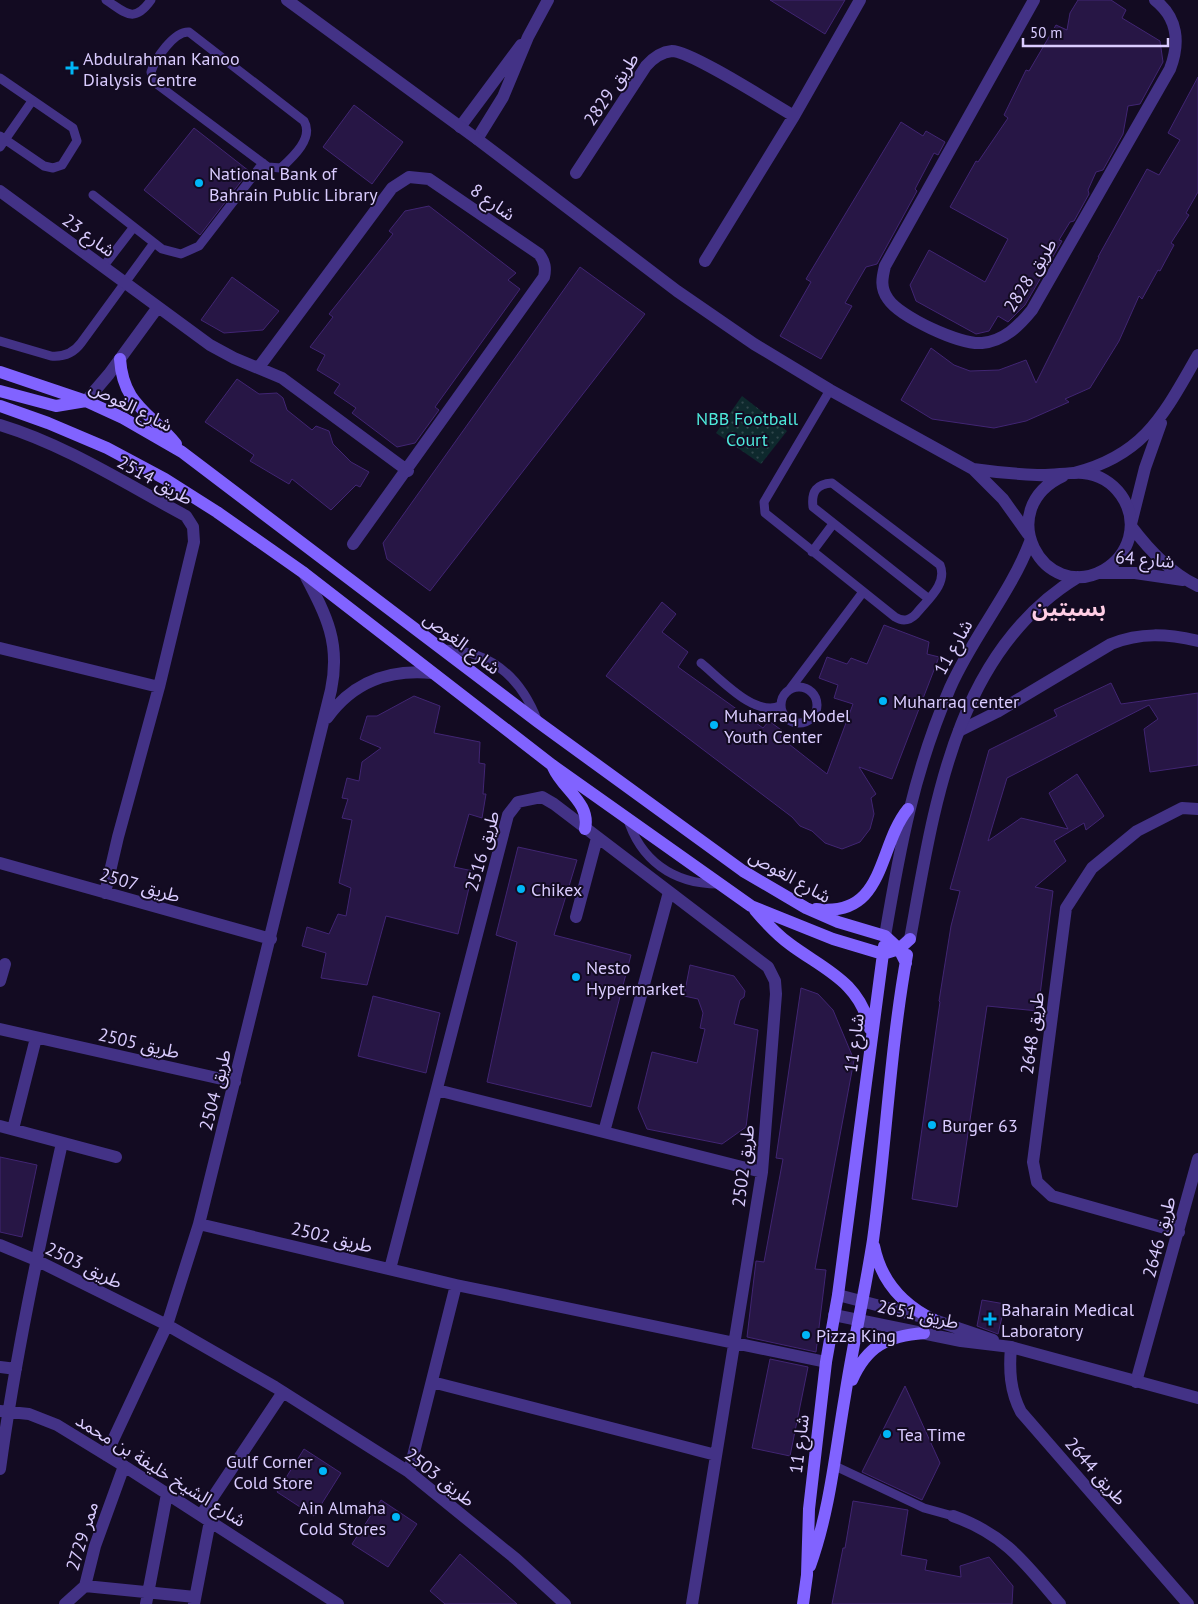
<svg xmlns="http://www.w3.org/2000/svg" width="1198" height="1604" font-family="'PT Sans','Noto Sans Arabic',sans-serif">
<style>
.green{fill:url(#green-dots)}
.building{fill:#271645;stroke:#412573}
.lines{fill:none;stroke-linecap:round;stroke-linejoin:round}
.service{stroke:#433286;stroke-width:9}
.minor{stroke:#433286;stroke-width:12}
.tertiary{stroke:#433286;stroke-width:12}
.secondary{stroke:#8163ff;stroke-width:12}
.poi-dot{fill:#00b6f7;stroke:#130b22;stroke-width:2}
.labels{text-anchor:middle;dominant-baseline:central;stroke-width:4;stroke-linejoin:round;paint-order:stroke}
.poi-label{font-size:18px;fill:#daccff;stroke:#130b22;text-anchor:start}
.street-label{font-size:18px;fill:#daccff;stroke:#130b22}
.park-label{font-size:18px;fill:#4eeadc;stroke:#130b22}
.district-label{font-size:22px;font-weight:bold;fill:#ffcee5;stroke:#130b22}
</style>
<defs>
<pattern id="green-dots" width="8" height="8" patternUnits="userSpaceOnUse" patternTransform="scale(1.25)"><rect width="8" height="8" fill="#0e292d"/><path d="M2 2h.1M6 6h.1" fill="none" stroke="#30474c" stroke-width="1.8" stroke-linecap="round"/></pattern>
</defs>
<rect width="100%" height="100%" fill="#130b22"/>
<path class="green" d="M742,396L787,431L761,464L716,433Z"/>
<path class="building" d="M770,0H845L825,34Z
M1078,0H1111L1126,10L1122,18L1160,41L1163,62L1140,104L1128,106L1123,134L1103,170L1096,172L1088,190L1089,194L1074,221L1070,222L1059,240L1062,241L1025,305L1008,322L998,316L989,331L976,334L916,301L910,285L929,250L985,282L1008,239L950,207L976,161L978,162L1008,118L1004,115L1026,70L1029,71L1056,25L1067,30L1070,13Z
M1198,77V192L1186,213L1189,215L1171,243L1174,245L1160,271L1158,270L1142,299L1139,296L1119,341L1090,388L1065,399L1069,402L1026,421L994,428L932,419L901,400L931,348L954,365L970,371L999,370L1026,360L1036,383L1099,257H1098L1147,169L1159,175L1180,140L1168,133Z
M354,105L403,142L372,184L323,147Z
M901,122L923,136L926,131L945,142L938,155L934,153L915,189L917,191L877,264L866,267L845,303L852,306L821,359L780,336L811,282L806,279Z
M194,128L249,171L200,235L144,190Z
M429,206L516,273L508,280L520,289L435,407L439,410L415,443L397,447L352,413L356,408L334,393L340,384L317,370L325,355L310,347L333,317L329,314L393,234L389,231L405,211Z
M580,267L645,314L430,591L387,559L383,543Z
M232,277L279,311L263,330L224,333L201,320Z
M237,379L259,394L277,393L283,398L287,410L312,430L316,426L329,431L333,444L351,462L369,472L360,487L356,485L331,510L292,479L289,484L250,461L254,455L205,422Z
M662,602L676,614L662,632L688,652L678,667L763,728L769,721L784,732L780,737L827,774L853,704L834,698L838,685L819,678L827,657L847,664L851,658L867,664L884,625L929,642L927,654L939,657L892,779L859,767L876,794L871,798L874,814L870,829L860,842L842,849L825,843L812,831L800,826L792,817L606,676Z
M1111,683L1121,704L1198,693V765L1150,772L1144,729L1158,719L1149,705L1007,778L988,841L1021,818L1068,829L1049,793L1077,774L1104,816L1086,830L1084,823L1054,841L1066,861L1035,887L1053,891L1038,1011L987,1006L957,1207L912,1199L940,1002L939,1001L951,926L960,891L950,889L989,750L1057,716L1054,710Z
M414,696L440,706L434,733L480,742L479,763L485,764L483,794H486L482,818L469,814L454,867L473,871L458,934L386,916L367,985L321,978L326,953L302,946L307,927L329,934L338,914L346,916L351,888L339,883L352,820L342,818L348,799L342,798L347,778L359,781L362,762L381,748L360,739L367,716H377Z
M518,847L577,860L554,935L631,955L591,1107L487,1082L517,942L496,935Z
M690,965L734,976L745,991L744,997L740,1000L734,1024L758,1030L746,1127L722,1144L647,1129L638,1108L652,1052L697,1063L705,1029L700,1028L703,1013L698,999L684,996Z
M801,988L818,994L833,1010L854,1060L815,1269L826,1270L816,1352L747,1337L756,1261L764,1262L783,1159L776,1158Z
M373,996L440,1013L426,1073L358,1056Z
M0,1157L37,1165L22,1237L0,1232Z
M982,1300L1005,1304L998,1334L977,1326Z
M770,1359L808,1367L790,1456L752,1448Z
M905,1386L940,1463L922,1500L862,1472Z
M304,1449L341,1473L314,1516L277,1492Z
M381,1500L417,1524L388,1567L352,1544Z
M853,1501L908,1510L901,1555L927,1560L925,1570L961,1577L960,1566L989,1557L1013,1586L1012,1604H832L843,1548H845Z
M460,1554L500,1589L517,1604H445L430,1591Z"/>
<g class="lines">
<path class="service" d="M106,0C126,13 134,24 151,0
M189,32L304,121C314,138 293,157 281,168L268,167L154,82L151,72C155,59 174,31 189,32Z
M0,78L73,128L77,141L62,165L53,168L44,166L0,136
M0,147L32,101
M93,195L162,249L181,254L199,246L263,163
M103,267L133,228
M0,341L51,356C63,357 73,354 81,343L154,243
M830,390L764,502L765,513L895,617C903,622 909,621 916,614C927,600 948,584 940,565L832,483C817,484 811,491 813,507L929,599
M812,552L833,524
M441,649C490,650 521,677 538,722
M701,663C721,679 754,717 780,706
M781 705a18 18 0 1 1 36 0a18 18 0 1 1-36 0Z
M790,689L863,592
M627,817C640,860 673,884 718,884
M835,1466L924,1508L953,1516"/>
<path class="minor" d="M1034,0L885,266C882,278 880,288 888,299C900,317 960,345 982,343C1004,341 1019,326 1032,310L1170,69C1180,43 1178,18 1155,0
M460,127L521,45
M477,139L503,97L528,37L548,0
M576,173L646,66C653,58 661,52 672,51C691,51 773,104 794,116
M0,191L210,345L234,358L282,378L408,471
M705,261L794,116L860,0
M259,367L392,188L409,177L429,179L539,254C545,262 546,268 544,277L353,544
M86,401L109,374L158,307
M0,425C66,445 126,484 186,516L193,527L194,542L159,687L118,837L105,893
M1074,473C1145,455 1164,414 1198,355
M1131,524L1145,468L1161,423
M0,648L159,687
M327,718C353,682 388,669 432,673
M959,731L997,712L1111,644C1141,632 1167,634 1198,641
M0,863L271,939
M576,917L597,838
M0,981L5,964
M0,1029L235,1082
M437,1090L762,1172
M0,1126L116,1157
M13,1129L36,1038
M604,1132L669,892
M199,1224L456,1285L826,1362
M1179,1232L1052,1196L1037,1182L1033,1162L1066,908L1092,868L1137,831L1182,808L1198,809
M0,1245L36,1260L167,1325L275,1387L409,1472L516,1559L565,1604
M390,1269L508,815L518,802L542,797L554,804L768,967L775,981L776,994L762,1172L692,1604
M1011,1347C1009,1370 1010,1391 1021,1412L1188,1604
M0,1367L16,1369
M432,1382L716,1455
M1136,1382L1198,1159
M0,1411L29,1414L57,1425L124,1466L338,1604
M106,1455L167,1325L199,1224L331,690C341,642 326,615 304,573
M0,1469C15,1359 38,1251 62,1143
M409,1472L456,1285
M201,1515L283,1392
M953,1516C1006,1535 1025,1563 1060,1604
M85,1586L95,1546L124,1466
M85,1586L195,1597
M65,1604L85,1586
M146,1604L167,1494
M194,1604L210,1521"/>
<path class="tertiary" d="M287,0L477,139L677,291L754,344L830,390L973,469L1003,499L1028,534
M973,469C994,472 1016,474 1037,475C1052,476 1068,472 1083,473C1115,476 1137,507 1129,538C1125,552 1116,563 1104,570C1043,604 992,509 1063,476
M1131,526C1149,550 1170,573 1198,586
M1099,573H1135L1183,580
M885,936C900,847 914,771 950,688C973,636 1010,594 1030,542
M910,939C934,808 954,652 1078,577
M838,1295L934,1320L993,1340
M834,1315L961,1341L1011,1347L1198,1398"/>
<path class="secondary" d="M120,359C123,405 150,412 176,444
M0,372L86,401L123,418L182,452L538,722L743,871L806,908L838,922L885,936L899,949L906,963
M0,391L56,406L86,401
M0,406L48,423L107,448L165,479L217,512L304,573L552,765L751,906L833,939L883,954L899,949L910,939
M553,767C563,790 591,803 585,829
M816,909C886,918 877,847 908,809
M755,910C766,923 777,935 791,945C825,970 860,982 870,1029
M874,1246C881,1281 903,1305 934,1320
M852,1380C867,1346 887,1336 924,1333
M810,1566C830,1510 835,1454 845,1396C853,1344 865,1292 873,1240C886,1145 890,1049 907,955
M803,1604L807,1575L809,1509L826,1362L838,1295L884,946"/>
</g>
<g class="poi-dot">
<path d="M69.5 60.5h5v5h5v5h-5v5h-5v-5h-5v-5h5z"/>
<circle cx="199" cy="183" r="5"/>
<circle cx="883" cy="701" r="5"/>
<circle cx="714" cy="725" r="5"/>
<circle cx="521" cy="889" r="5"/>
<circle cx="576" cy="977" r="5"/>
<circle cx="932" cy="1125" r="5"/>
<path d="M987.5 1311.5h5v5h5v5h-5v5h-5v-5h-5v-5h5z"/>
<circle cx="806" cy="1335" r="5"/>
<circle cx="887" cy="1434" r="5"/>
<circle cx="323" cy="1471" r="5"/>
<circle cx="396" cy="1517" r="5"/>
</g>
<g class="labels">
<g class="poi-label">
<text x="83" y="58">Abdulrahman Kanoo<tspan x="83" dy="21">Dialysis Centre</tspan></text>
<text x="209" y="173">National Bank of<tspan x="209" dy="21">Bahrain Public Library</tspan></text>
<text x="893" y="701">Muharraq center</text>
<text x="724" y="715">Muharraq Model<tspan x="724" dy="21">Youth Center</tspan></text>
<text x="531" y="889">Chikex</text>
<text x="586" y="967">Nesto<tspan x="586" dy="21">Hypermarket</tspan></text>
<text x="942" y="1125">Burger 63</text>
<text x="1001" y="1309">Baharain Medical<tspan x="1001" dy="21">Laboratory</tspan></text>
<text x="816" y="1335">Pizza King</text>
<text x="897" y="1434">Tea Time</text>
<text x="313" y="1461" text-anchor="end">Gulf Corner<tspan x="313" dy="21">Cold Store</tspan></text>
<text x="386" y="1507" text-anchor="end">Ain Almaha<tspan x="386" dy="21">Cold Stores</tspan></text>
</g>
<g class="street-label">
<text transform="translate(611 89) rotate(-56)">طريق 2829</text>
<text transform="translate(493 202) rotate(35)">شارع 8</text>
<text transform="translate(89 235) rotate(36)">شارع 23</text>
<text transform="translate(1030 275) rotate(-58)">طريق 2828</text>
<text transform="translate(131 406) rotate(27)">شارع الغوص</text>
<text transform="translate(155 480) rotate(29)">طريق 2514</text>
<text transform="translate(1145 559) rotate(5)">شارع 64</text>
<text transform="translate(462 643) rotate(37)">شارع الغوص</text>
<text transform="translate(953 647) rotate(-61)">شارع 11</text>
<text transform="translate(482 851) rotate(-74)">طريق 2516</text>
<text transform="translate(790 876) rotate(29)">شارع الغوص</text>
<text transform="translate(140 885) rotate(16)">طريق 2507</text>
<text transform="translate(1032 1033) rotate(-82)">طريق 2648</text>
<text transform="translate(139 1043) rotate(13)">طريق 2505</text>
<text transform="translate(854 1043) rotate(-83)">شارع 11</text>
<text transform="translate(215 1090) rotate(-76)">طريق 2504</text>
<text transform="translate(743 1166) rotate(-83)">طريق 2502</text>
<text transform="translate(332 1237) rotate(13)">طريق 2502</text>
<text transform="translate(1159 1237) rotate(-75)">طريق 2646</text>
<text transform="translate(84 1265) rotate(26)">طريق 2503</text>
<text transform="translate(918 1314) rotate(12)">طريق 2651</text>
<text transform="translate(799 1444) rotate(-83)">شارع 11</text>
<text transform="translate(161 1470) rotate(32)">شارع الشيخ خليفة بن محمد</text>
<text transform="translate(1096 1471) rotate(49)">طريق 2644</text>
<text transform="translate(440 1477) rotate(38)">طريق 2503</text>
<text transform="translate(82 1536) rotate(-73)">ممر 2729</text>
</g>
<g class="park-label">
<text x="747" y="418">NBB Football<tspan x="747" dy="21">Court</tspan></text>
</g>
<g class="district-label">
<text x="1069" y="608">بسيتين</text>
</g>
</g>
<path d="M1023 38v8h145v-8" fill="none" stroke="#daccff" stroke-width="2.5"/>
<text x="1030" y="38" font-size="15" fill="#daccff" stroke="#130b22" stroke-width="4" paint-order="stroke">50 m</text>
</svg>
